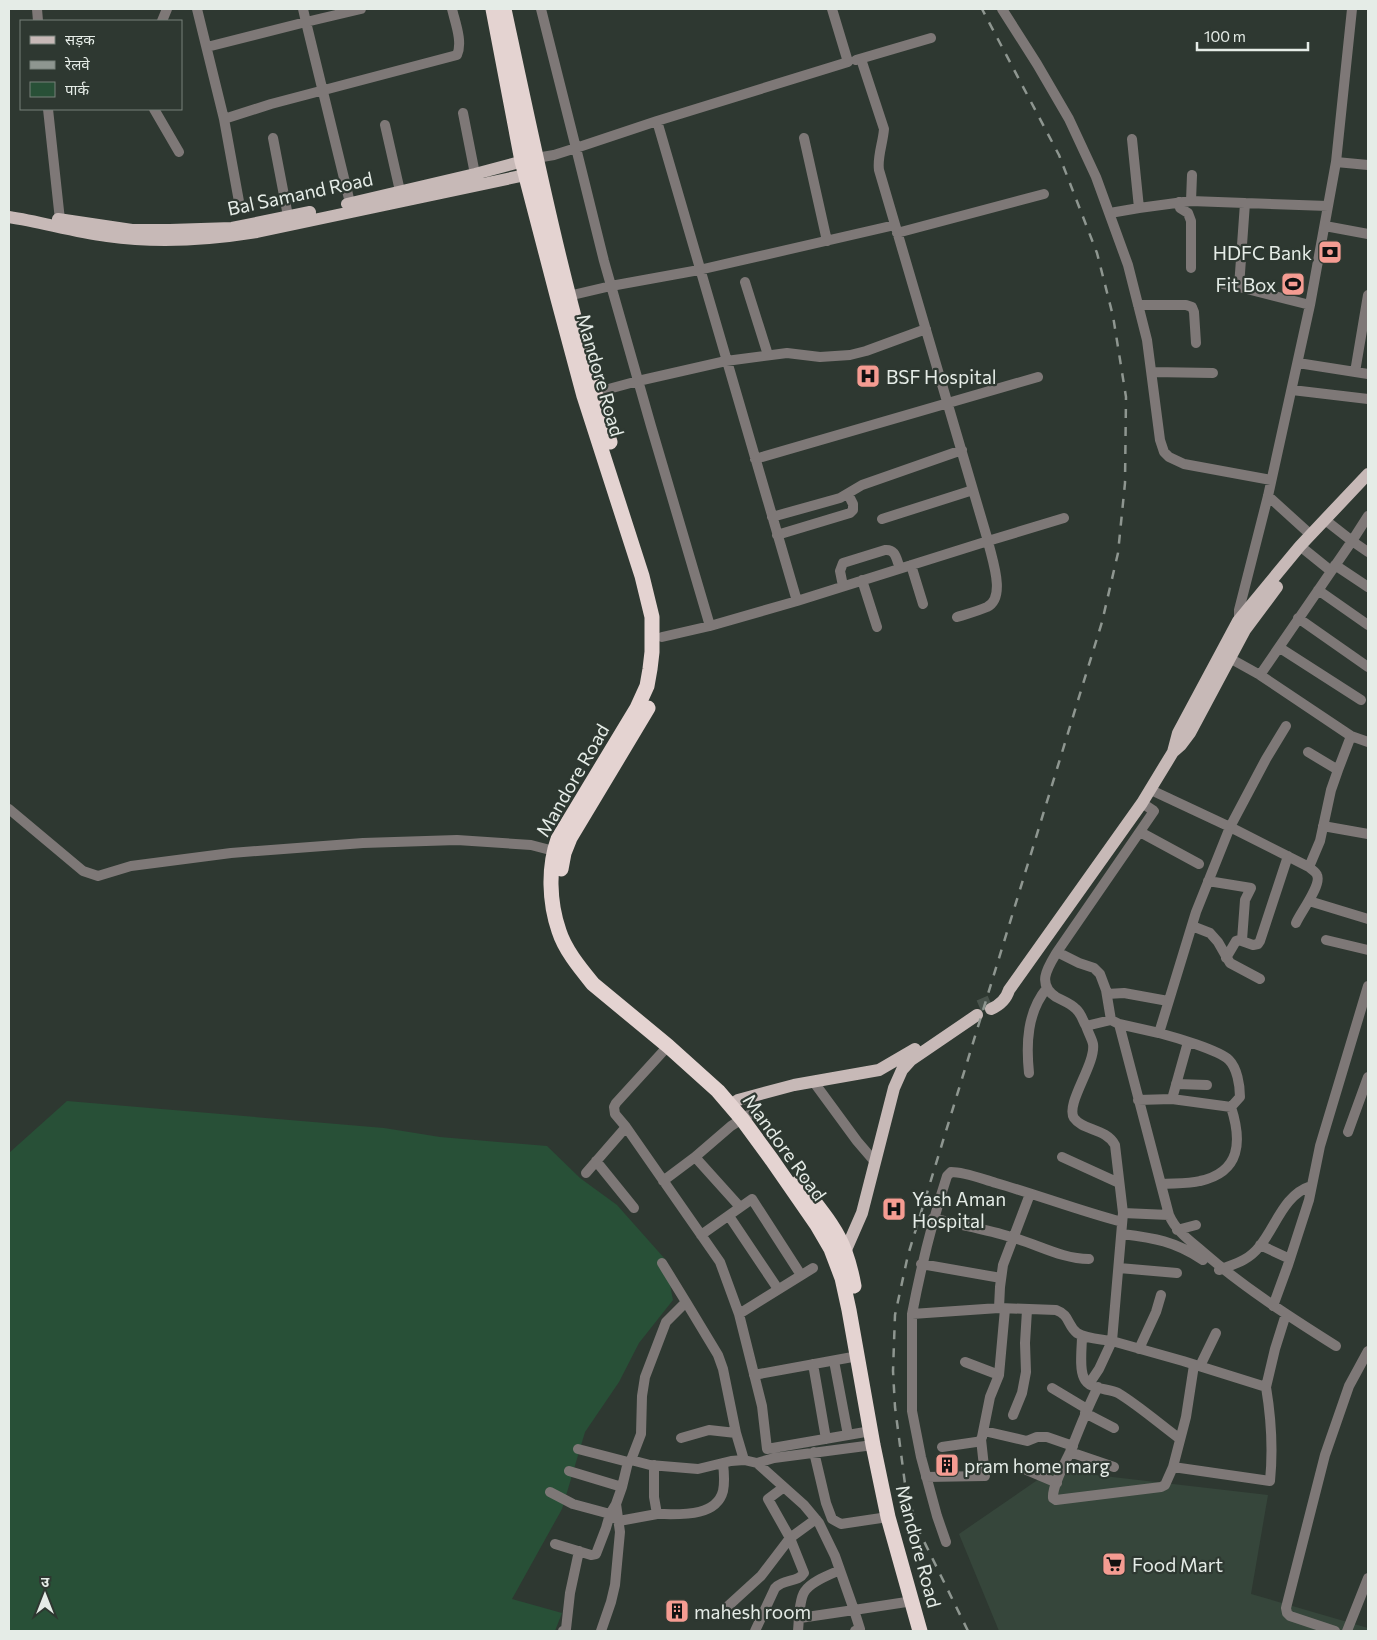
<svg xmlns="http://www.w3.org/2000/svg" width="1377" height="1640" font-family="Commissioner,'Noto Sans Devanagari',sans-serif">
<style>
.built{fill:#36463b}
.green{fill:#285037}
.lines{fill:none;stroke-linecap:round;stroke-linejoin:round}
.major-tunnel{stroke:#49534c;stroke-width:12;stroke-dasharray:12 6;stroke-linecap:butt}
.minor{stroke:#7e7877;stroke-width:10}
.major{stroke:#c7b9b7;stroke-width:12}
.highway{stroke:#e4d3d1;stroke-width:15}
.rail{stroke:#8e9690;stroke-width:2.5;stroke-dasharray:9 9;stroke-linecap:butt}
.labels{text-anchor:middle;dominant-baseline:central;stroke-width:4.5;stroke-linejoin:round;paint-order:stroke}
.street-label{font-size:19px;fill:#e5ece7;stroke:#2e3831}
.poi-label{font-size:19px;fill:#e5ece7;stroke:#2e3831;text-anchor:start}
</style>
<rect width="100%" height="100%" fill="#2e3831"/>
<path class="built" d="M1052,1470L1268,1495L1251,1594L1368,1628V1631H999L959,1534Z"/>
<path class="green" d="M67,1101L384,1128L440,1137L547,1146L580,1178L617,1205L665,1259L673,1300L639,1343L619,1382L585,1432L562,1509L512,1599L562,1613L555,1631H9V1153Z"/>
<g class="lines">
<path class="major-tunnel" d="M979,1006L993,1000"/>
<path class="minor" d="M37,9L38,21
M197,9L224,119L240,207
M303,9L306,22L361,9
M1002,9L1037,64L1069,119L1096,177L1128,265L1147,340L1160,440L1164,452L1169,457L1184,464L1271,480
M162,21L167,9
M207,47L306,22L352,211
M856,60L931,38
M48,109L60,220
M154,109L179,152
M463,113L475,174
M224,119L271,104L457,55C463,42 455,22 452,9
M657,121L797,601L988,541L879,170C877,157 883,143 884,129L861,59
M385,125L400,191
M273,138L288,216
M804,138L827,241
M1132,139L1139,208
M536,158L554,155L576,148L541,9
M1336,162L1368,165
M1191,201L1192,175
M1179,202L1180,208L1188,213L1191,221V268
M1110,213L1139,208L1191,201L1328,206
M1325,226L1368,234
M897,233L1044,194
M745,282L768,355
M1223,284L1239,287L1245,203
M1239,287L1310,305
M564,297L611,286L699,270L895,225
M1138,305H1186L1192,307L1194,312L1196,343
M1298,363L1368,374
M1152,372L1213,373
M1355,372L1368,295
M1292,390L1368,399
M590,394L638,381L726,361L787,353L820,357L850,355L866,351L926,329
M755,459L1038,377
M1268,496L1311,535
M1368,516L1352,541L1368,552
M772,517L840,498L862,485L962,450
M882,519L973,490
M777,535L850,513L853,510V504L848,494
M1300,546L1331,571
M911,565L923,604
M1335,565L1368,587
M862,580L877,627
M843,586L840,571L843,563L885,550C896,549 896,559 900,568
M1318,590L1368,625
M797,601L710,626L651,426L604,261L576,148L657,121L848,62L832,9
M957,617C967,614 978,611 987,607C1007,597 991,557 988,541L1064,518
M1298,618L1368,667
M1239,624V610L1268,496L1310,305L1336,162L1352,9
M662,637L710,626
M1280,648L1361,700
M1224,655L1260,675L1351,736L1368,742
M1260,675L1352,541L1329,523
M1286,726L1266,759L1230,827L1309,867L1320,841L1331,790L1338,770
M1308,752L1338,770L1351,736
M1151,790L1230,827L1196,912L1159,1033L1119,1024L1169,1215C1176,1231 1189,1240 1202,1251C1243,1287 1290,1317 1336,1346
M9,809L83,871L98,876L131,866L231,853L363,843L457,840L531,845L554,851
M1323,826L1368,834
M1140,832L1199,864
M1208,881L1251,888L1245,900L1242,940
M1309,901L1368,919
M1296,923C1300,913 1322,885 1317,875C1316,872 1311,869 1309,867
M1192,926L1210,933L1218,942L1230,963L1260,979
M1326,940L1368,950
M1057,952L1079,963L1094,968L1100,974L1106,990L1111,1020
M1226,958L1236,941L1239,940L1253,945L1258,944L1260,941L1288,856
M1107,994L1124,993L1168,1001
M1119,1024L1111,1020L1086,1026C1088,1032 1092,1039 1093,1044C1096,1064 1065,1104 1074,1118C1083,1131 1106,1128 1115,1145L1123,1213L1112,1341L1183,1361L1266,1387L1275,1349L1286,1314
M1086,1026C1083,1021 1081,1013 1076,1009C1070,1003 1063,1001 1056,997C1036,984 1048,967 1057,952L1154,811L1142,803
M668,1046L616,1103L614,1107L615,1114L626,1127L720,1262L739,1314L813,1268
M1029,1073C1026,1044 1027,1012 1047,988
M813,1081L857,1141L875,1162
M1176,1084L1207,1085
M1172,1099L1188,1042
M1138,1100L1172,1099L1231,1107L1240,1097C1240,1085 1237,1068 1229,1060C1219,1050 1174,1037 1159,1033
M1348,1132L1368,1077
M1062,1157L1119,1183
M596,1161L634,1208
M586,1173L626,1127
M663,1181L695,1157
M1161,1184C1174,1183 1188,1184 1200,1181C1241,1172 1242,1141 1231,1107
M740,1207L695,1157L731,1126L750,1114
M1123,1213L1169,1215
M729,1216L778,1289
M933,1218C959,1225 986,1229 1011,1237C1037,1244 1062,1259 1089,1259
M1177,1230L1196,1225
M1122,1234C1154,1238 1175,1241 1203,1260
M701,1235L752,1199L801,1275
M1260,1245L1290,1259
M921,1264L1001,1278
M1119,1268L1177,1273
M1219,1270C1234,1264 1248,1261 1259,1247C1276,1227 1283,1195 1311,1186
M1273,1306L1288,1265L1309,1200L1320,1146L1368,986
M999,1308L1000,1287L1003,1265L1030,1194
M739,1314L762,1406L767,1449L871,1431
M912,1314C921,1267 932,1222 947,1176L951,1172C965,1172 982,1179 996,1183C1038,1195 1080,1211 1122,1222
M1082,1336C1082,1347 1079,1369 1084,1378C1089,1390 1108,1388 1118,1393C1138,1405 1161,1425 1180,1439
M1139,1349L1156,1312L1161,1295
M834,1361L848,1435
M965,1362L999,1375
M813,1364L826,1439
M1194,1365L1186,1417L1173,1467L1270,1481C1273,1451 1271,1417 1266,1387
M1200,1366L1216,1333
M754,1375L858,1356
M1098,1387C1087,1408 1079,1430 1070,1452C1065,1463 1052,1486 1053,1498L1056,1500L1161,1487L1165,1485L1173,1467
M1052,1388L1087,1409
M1085,1413L1114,1428
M1013,1415L1022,1393L1026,1372L1025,1343L1027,1310
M984,1431L1027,1441L1037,1437H1047L1073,1446
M736,1433L744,1460
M681,1438L709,1430L736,1433L723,1369L718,1355L686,1302
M942,1447L976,1442L980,1441L982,1437L990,1397L999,1375L1005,1309
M578,1449L628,1462
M814,1452L826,1503L832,1519L841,1524L888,1517
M1070,1452L1114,1467
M631,1460L641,1434L642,1396L645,1377L666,1322L686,1302L662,1263
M757,1463L804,1505L819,1523L835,1556L854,1610L913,1601
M654,1465V1497L657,1514C678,1514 716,1518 723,1491C725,1482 724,1472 723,1463
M1024,1469L1057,1483
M569,1471L622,1487
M926,1477L985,1476L981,1439
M550,1492L573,1504L610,1514L619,1521L657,1514
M946,1542L937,1516L921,1457L912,1411V1314L999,1308L1056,1310C1070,1315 1067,1325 1077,1333C1086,1339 1101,1339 1112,1341L1099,1369L1089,1384
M555,1544L591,1555L596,1554L606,1528L610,1514L616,1504L622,1487L628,1462L631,1460L650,1465L698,1469L731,1461L744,1460L757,1463L774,1458L873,1445
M727,1607L761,1576L790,1538L816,1519
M800,1618L854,1610L860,1629L855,1631
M563,1631L566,1629L570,1593L579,1551
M601,1631L611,1602L615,1585L620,1532L616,1504
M755,1631L775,1588C784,1578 798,1583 804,1573L790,1538L768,1499L784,1487
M798,1631C799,1621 799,1599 805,1591C812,1581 829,1575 840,1570
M1335,1631L1290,1616L1287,1613L1286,1608L1325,1455L1349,1386L1368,1351
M1347,1631L1368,1578"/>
<path class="major" d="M347,204L475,174L531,159
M9,217C42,222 74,232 107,236C156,243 208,240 257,232L535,173
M58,219L132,230H170L232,228L310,212
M1173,752L1181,745L1190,733L1245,630L1277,587
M991,1009C1000,1005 1006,1000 1009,990L1142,803L1173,752L1178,733L1238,621L1300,546L1368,474
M730,1105L738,1100L794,1085L879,1070L915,1049
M845,1252L862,1213L894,1088L902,1070L911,1060L977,1015"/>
<path class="highway" d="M493,9L522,161L558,299L584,396L642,576L652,617V652L650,669L647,686L637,708L558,839C548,867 549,902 559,931C565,950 580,968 593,984L668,1046L718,1091L742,1119L772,1160L817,1225L831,1249L842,1278L849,1310L873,1445L888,1517L920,1631
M504,9C535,154 565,300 610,442
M561,869L564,853L570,838L648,708
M799,1182C815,1204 836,1226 845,1252C849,1263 852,1275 854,1286"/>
<path class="rail" d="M968,1631L916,1525L905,1484L895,1407L893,1371L895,1315L908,1255L1102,622L1118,553L1125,483L1126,397L1113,316L1097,253L1059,155L982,9"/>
</g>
<defs>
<g id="bank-square" transform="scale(1.25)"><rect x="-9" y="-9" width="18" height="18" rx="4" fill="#f59c92" stroke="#2e3831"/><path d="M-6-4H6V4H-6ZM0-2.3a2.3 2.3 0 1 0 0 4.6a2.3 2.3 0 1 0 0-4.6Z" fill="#111"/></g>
<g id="stadium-square" transform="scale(1.25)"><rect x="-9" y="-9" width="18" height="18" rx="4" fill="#f59c92" stroke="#2e3831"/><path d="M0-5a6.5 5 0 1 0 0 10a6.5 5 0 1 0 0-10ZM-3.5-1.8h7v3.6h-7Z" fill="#111"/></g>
<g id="hospital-square" transform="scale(1.25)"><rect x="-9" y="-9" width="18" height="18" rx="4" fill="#f59c92" stroke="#2e3831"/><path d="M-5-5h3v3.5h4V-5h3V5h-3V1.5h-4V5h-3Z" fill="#111"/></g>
<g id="building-square" transform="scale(1.25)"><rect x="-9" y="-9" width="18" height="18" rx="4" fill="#f59c92" stroke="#2e3831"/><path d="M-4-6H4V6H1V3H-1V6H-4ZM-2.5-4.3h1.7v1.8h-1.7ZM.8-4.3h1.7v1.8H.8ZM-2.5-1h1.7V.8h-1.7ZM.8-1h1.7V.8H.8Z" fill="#111"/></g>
<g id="supermarket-square" transform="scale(1.25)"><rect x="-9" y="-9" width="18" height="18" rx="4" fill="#f59c92" stroke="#2e3831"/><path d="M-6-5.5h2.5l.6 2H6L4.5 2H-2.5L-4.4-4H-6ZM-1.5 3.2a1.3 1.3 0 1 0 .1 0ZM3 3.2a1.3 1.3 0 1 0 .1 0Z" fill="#111"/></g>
</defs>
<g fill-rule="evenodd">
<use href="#bank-square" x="1330" y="252"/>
<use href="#stadium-square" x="1293" y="284"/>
<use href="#hospital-square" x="868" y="376"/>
<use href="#hospital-square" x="894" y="1209"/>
<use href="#building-square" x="947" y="1465"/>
<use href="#supermarket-square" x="1114" y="1564"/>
<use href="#building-square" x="677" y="1611"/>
</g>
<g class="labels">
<g class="street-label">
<text transform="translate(300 193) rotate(-12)">Bal Samand Road</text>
<text transform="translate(601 375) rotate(74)">Mandore Road</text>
<text transform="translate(572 780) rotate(-60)">Mandore Road</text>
<text transform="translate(785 1147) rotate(54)">Mandore Road</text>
<text transform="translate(919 1546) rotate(75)">Mandore Road</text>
</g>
<g class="poi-label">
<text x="1312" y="252" text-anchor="end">HDFC Bank</text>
<text x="1276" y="284" text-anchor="end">Fit Box</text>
<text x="886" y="376">BSF Hospital</text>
<text x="912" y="1198">Yash Aman<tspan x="912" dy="22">Hospital</tspan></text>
<text x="964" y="1465">pram home marg</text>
<text x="1132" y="1564">Food Mart</text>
<text x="694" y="1611">mahesh room</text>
</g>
</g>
<rect width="1377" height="1640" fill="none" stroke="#e5ece7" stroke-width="20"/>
<rect x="20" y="20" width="162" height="90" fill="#2e3831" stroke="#77807a"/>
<rect x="30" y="36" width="25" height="8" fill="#c7b9b7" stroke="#77807a"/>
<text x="65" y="45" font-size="15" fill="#e5ece7">सड़क</text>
<rect x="30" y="61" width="25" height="8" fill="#8e9690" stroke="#77807a"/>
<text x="65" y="70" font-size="15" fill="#e5ece7">रेलवे</text>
<rect x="30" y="82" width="25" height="15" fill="#285037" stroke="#77807a"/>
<text x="65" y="95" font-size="15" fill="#e5ece7">पार्क</text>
<g transform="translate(45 1595)" stroke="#2e3831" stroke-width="4" paint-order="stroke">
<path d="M0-4L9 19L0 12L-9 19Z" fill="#e5ece7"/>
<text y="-8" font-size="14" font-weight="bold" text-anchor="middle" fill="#e5ece7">उ</text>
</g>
<path d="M1197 42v8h111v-8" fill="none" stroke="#e5ece7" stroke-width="2.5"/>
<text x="1204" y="42" font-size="15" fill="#e5ece7" stroke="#2e3831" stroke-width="4" paint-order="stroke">100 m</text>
</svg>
